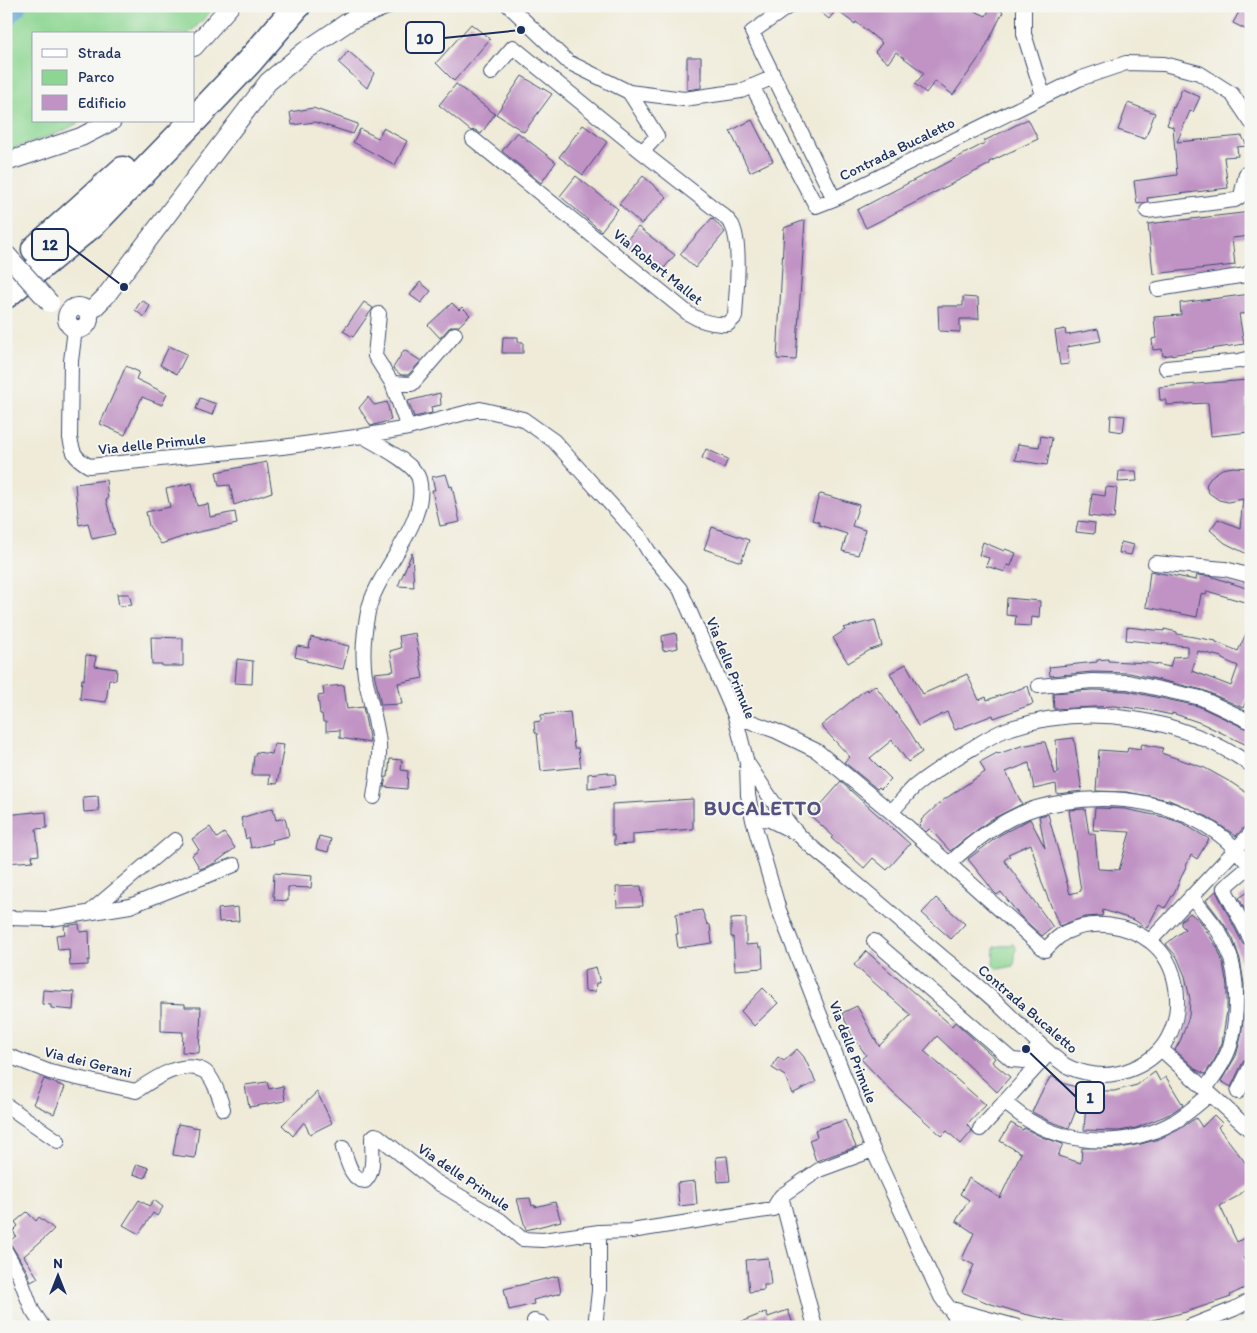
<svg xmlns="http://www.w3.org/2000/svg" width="1257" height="1333" font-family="Itim,sans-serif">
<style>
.green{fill:#8cd692;stroke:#548278}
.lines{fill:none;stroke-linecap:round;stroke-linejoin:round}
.river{stroke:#5ea4d4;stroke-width:24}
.building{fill:#c093c4;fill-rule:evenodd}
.minor-casing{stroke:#3b4b70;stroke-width:16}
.tertiary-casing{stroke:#3b4b70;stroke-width:20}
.motorway-casing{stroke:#3b4b70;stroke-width:29}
.minor{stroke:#fff;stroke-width:14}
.tertiary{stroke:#fff;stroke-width:18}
.motorway{stroke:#fff;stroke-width:26}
.tertiary-bridge-casing{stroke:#3b4b70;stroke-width:20;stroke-linecap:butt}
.tertiary-bridge{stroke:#fff;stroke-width:18}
.labels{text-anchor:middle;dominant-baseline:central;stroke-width:4;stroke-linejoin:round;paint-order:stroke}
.street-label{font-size:15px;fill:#1b2f5e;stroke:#f6f6f2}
.district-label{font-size:20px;font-weight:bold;letter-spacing:1px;fill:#555282;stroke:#f6f6f2}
.leader{fill:none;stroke:#1b2f5e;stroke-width:2}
.callout-dot{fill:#1b2f5e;stroke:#f6f6f2;stroke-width:2}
.callout{fill:#f6f6f2;stroke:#1b2f5e;stroke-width:2}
.callout-label{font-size:16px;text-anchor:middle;font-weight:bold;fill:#1b2f5e}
</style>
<rect width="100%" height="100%" fill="#f6f6f2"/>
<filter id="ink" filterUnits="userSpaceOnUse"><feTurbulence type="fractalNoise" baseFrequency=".02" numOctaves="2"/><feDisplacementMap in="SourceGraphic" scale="10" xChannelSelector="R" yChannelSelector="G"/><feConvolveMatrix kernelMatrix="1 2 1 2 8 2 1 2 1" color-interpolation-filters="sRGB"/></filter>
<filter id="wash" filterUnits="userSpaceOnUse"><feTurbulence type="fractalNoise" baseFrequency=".0096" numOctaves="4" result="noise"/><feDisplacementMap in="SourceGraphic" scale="20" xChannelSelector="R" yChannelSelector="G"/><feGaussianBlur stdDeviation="1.12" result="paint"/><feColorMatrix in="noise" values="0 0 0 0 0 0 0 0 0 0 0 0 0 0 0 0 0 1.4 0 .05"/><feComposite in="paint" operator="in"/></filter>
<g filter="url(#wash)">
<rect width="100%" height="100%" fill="#efebd8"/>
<path class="green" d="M6,6H216L189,34H34V121H82L61,132L6,151Z
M1013,944L1016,948L1014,966L998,969L993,965L994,947Z"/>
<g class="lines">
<path class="river" d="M6,14L14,6"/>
</g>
<g id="blocks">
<path class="building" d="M813,6H964L986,16L991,6L1003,12L983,52L953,95L935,81L926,93L915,84L924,73L896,52L888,63L875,52L882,43L856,22L855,24L836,10L829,19Z
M1242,6H1251V32L1233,23Z
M471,24L490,39L454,81L436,63Z
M348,51L374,73L367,88L339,63Z
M687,57H701V88L687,90Z
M522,76L552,94L524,132L496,114Z
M456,84L495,114L481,134L475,130L471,131L439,105Z
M1182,89L1200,97L1193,112L1190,111L1177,142L1242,136L1247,146L1237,147L1238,156L1224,157L1228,188L1147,198L1148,202L1137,204L1134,181L1177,175L1173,127L1167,125L1173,107L1174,108Z
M1128,103L1155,113L1145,139L1118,130Z
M313,108L358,124L353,134L315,122L292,125L290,112Z
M1028,119L1038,139L989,162L990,164L866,228L857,210L985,143L984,141Z
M752,120L773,161L750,172L730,131Z
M583,125L607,142L583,175L559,157Z
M383,128L407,141L395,165L353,142L360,129L378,138Z
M517,132L556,162L541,183L502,151Z
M576,176L618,209L601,231L560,196Z
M643,176L667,197L641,224L619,204Z
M1251,212V236L1232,238L1235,265L1153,274L1148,224Z
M712,218L725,232L695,268L680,254Z
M805,220L796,360L777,359L784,228Z
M638,227L675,255L660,273L624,243Z
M420,282L431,291L421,303L410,295Z
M1251,294V313L1239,314L1244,344L1163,356L1162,349L1153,350L1152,339L1156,338L1154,317L1181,315L1180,303Z
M963,297L978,298L979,319H960V332L939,331L938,306H963Z
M142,300L150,306L144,317L135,310Z
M364,302L373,308L353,337L343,331Z
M452,303L459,310L462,307L470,315L459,326H453L449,328L440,338L428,325Z
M1065,329L1066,335L1098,329L1101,341L1067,347L1069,364L1060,365L1055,331Z
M503,337H518V342H523V353H502Z
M169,346L187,354L177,374L160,365Z
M404,350L421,361L408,375H401L393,368Z
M126,366L139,372L136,379L167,394L162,405L142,397L125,435L100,424Z
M1248,380L1249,399L1246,400L1249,432L1211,436L1208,403L1166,405V400H1160L1159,387Z
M440,393L441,405L431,407L432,413L414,417L408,401Z
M368,397L374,405L387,402L391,420L371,426L359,408Z
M200,398L216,404L212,415L196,409Z
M1111,415L1125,416L1123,432L1110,430Z
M1041,436L1052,438L1047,465L1015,460L1018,444L1039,447Z
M706,449L728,459L724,468L702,458Z
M267,462L272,492L234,505L230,485L219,486L216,472Z
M1233,467L1251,468V495L1248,496L1251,497V556L1225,543L1210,530L1218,519L1240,528L1243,499L1228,502L1219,500L1209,493L1206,487L1207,483L1213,475L1222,469Z
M1119,471H1136L1137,481L1118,482Z
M446,474L450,487L452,486L460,522L440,526L432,490H435L432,477Z
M106,480L108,499L106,500L115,534L92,539L88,523L79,525L75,484Z
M192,483L197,506L208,504L210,517L235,512L237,524L194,533L161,544L149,526L146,512L170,507L166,489Z
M1106,487L1117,488L1114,519L1089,516L1092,494L1105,496Z
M821,494L859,505L852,526L865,530L858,555L842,551L847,534L819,525V522L812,520L819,495Z
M1078,521L1095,523L1094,534L1076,532Z
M712,527L749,540L741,562L704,549Z
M983,542L1004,551L1005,549L1016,553L1011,566L1007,565L1005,572L986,566L989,558L979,555Z
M1121,542L1134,545L1131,555L1119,553Z
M412,553L414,587L398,586Z
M1150,571L1196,580L1197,575L1210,576L1240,586L1251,590V604L1207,591L1206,595L1201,594L1197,617L1146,607Z
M117,594H129L132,605L119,606Z
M1007,598L1040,601L1039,618L1032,617L1031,626L1015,625L1016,616L1006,615Z
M875,620L882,646L870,650L848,663L833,638L845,630L843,628Z
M1251,623V689L1243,708L1203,690L1130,673L1092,672L1050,676L1049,667L1097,662V660L1108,659V661L1150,663L1170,667L1173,657L1187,656V646L1126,640L1127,627L1164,631V629L1177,632V634L1216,641V642L1238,651ZM1198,651L1222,657V659L1238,666L1231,686L1192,671Z
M415,633L423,678L398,683L402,704L381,705L374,673L394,671L390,651L401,648L399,636Z
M676,633L678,648L663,651L662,636Z
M151,637L183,638V666H162V664H152Z
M311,637L349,646L343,669L306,661L307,660L295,657L297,646L309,648Z
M86,655L96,656L95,666L117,669L116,680L109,679L106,702L80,699L82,679L84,680Z
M237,659L253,661L252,684L235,683Z
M906,664L923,694L967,674L979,700L986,697L987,700L1028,686L1033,704L994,718L993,715L955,730L947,712L918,726L890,673Z
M344,685L347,709L363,707L370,743L340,738V730L326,731V722H323L322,714H320L318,696L324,695L323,687Z
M875,685L910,732L922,752L908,762L892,740L870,758L891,779L881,789L879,787L877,789L844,762L850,757L821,726L866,689L868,691Z
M1092,690L1127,691L1198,706L1251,731V747L1201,723L1172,713V715L1148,710L1114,706L1054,709L1053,693Z
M570,712L574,748H578L581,767L541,771L537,733H535L534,722L541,721V715Z
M1074,738L1082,791L1057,794L1056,784L1034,789L1029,763L1006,772L1022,804L990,820L950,851L931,830L929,829L926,832L919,825L922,822L921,820L942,801L985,772L980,762L997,753L998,754L1021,746L1043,742H1045L1055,774L1058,773L1056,740Z
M274,744L284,745L277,784L269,783L270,775H252L254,756H255L256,752L272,754Z
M1142,744L1163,748L1161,753L1205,768L1232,783L1251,796V809L1246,816L1251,820L1236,836L1208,817L1169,800L1127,792L1096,791L1099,750L1127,752L1128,747L1140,749Z
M390,759L402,760L401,770L408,771L407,789L384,787L386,777H388Z
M608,772V774H615L616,785L588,788V774Z
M841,782L910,844L887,870L873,858L864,868L831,838L833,836L811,816Z
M98,796L99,811L84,812L83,797Z
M693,799V829L633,834V844L614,845V835L612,836V804Z
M273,808L276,820L285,818L289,836L272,840L273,843L251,848L249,837L246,839L241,818Z
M1095,808L1125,809L1164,817L1182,823L1209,839L1197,859L1191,855L1175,891L1165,908L1159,905L1147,928L1134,920L1103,910L1102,916L1085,917L1059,926L1042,883L1031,844L1008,854L1010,856L1004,860L1053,927L1042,936L1020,916L1001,892L997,895L993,891L988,884L968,859L1000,835L1030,819L1045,848L1039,816L1048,814L1070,894L1081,891L1069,810L1085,809L1089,834H1095L1098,869L1119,870L1130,832L1093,830Z
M34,812L35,813L46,812L47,828L36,829L39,855L32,856L33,861L6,863V815Z
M210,827L217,838L224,833L235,848L215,863L200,869L192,855L199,850L192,839Z
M319,836L331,839L328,852L316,849Z
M274,873L312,876L311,888L288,887V901L274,900L275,896H273Z
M641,886L643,906L617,907L616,887Z
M1251,890V921L1239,898Z
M1216,891L1243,944L1251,949V1055L1243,1062L1231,1087L1221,1081L1236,1056L1241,1037L1244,1012V984L1240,959L1233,939L1224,924L1206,900Z
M936,898L965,924L951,939L922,913Z
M238,907L239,921L219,922L218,909Z
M702,910L707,924L710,925L712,943L678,948L676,934H678L676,914Z
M1190,913L1200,921L1217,947L1223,963L1227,986V1010L1222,1043L1215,1059L1205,1074L1197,1070L1175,1050L1181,1039L1189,1016L1190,999L1185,976L1177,957L1166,944L1185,929L1181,925V921Z
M746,918V945L758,944L759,948H762L763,968L735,970L733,937H731V919Z
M79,924L80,932L89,931L90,960H88V965L70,966L69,949L58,950L56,935L65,934L64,926Z
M866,951L952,1026L955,1022L995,1058L992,1062L1010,1077L997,1092L937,1036L924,1051L986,1105L967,1125L972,1131L961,1144L947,1131L942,1136L892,1092L861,1059L866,1055L851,1034L842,1013L857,1006L879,1046L911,1015L854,965Z
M596,967L600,983H596L595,992L585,991L584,970Z
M763,988L778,1003L754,1026L741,1011Z
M43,990L74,992L73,1010L51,1008V1005L42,1004Z
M161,1003L185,1004V1007H201L199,1053L182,1052L183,1032L161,1031Z
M797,1049L804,1057L816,1082L792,1094L785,1076L772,1068L778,1057L784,1061Z
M1155,1072L1160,1081L1166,1077L1183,1105L1170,1114L1136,1128L1119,1131L1084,1130L1087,1091H1114L1137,1085Z
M1051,1076L1065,1084L1084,1089L1069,1128L1049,1121L1032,1112L1040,1095Z
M44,1079L65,1087L54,1114L33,1104Z
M267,1082L269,1089L283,1086L285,1101L249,1107L245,1085Z
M317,1092L332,1123L310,1134L304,1122L293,1136L282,1125Z
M1214,1115L1222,1123L1218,1127L1251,1170V1185L1238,1196L1220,1206L1237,1242L1251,1234V1254L1243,1258L1251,1273V1285L1230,1295L1231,1297L1186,1312L1148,1321L1105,1325L1063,1322L1024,1314L988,1303L962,1292L974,1265L962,1259L974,1233L956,1221L969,1200L960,1194L969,1178L1000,1198L1021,1153L1000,1141L1011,1123L1023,1130L1024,1128L1042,1137L1063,1144L1058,1156L1081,1163L1082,1148H1120L1141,1144L1159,1139L1178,1130L1196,1118L1202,1127Z
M845,1120L856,1147L816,1161L809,1140L817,1137L815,1130Z
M178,1124L199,1128L195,1158L173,1155Z
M727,1156L730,1181L718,1182L716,1157Z
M137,1164L149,1168L145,1178L133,1174Z
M695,1181L697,1204L679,1206L677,1183Z
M530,1198L532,1206L535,1205V1207L555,1202L561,1221L526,1230L517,1199Z
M139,1200L149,1206L154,1200L163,1207L157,1216L153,1213L139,1234L123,1225Z
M27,1212L36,1221L39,1217L54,1229L47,1236L24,1256L38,1278L31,1282L27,1271L9,1241L16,1236L13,1231L18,1226L15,1222Z
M768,1258L771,1285H764V1290L749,1292L746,1260Z
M558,1276L561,1293L533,1300L534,1304L509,1310L504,1289Z
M788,1310L794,1327H728L766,1312L768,1317Z"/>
</g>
</g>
<g filter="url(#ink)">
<use href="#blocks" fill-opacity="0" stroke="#3b4b70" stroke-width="1"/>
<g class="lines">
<g class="minor-casing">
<path id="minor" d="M789,6L752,32L834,199
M1024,6V34L1043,95
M491,73L513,47L642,152
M752,86L816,206L834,199L1079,79L1126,63L1164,64L1199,73L1232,94L1251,122
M629,92L684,99L741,91L774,77
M473,139L689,314C702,322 713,325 728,324L735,317C736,294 742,245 732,225C730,222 727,219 724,216L642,152L657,136L629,92L568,62L509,6
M1147,211L1235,200L1241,196L1246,174L1251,170
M1158,289L1246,275L1251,271
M379,314L375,356L392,383
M75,329L71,361L70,438C73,454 75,458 89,466L282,447L363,436L408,428L480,409L523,419L554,441L640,537L649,552L680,589L735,716L747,763L748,795L753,820L779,910L873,1150L941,1297L963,1327
M1166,368L1239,361L1251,358
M408,428L392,383L412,384L455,334
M363,436C377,445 415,463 419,479C430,522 376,571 368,612C364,632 362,656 365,676C369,699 377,721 379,744C380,761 377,779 374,797
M1155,563L1225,569L1251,576
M1039,686L1092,681L1128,682L1201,698L1251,722
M735,716L776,731L817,751L891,812L1045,950C1051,944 1058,936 1066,932C1093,919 1127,924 1151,942C1179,964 1184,1008 1168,1038C1153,1066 1116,1080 1087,1073C1077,1071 1066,1067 1058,1060C1037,1043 1018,1023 998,1004C982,989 964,975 947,961C913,932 880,903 846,875C830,861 812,849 798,834C780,815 763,786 748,764
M891,812C899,804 906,795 914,787C932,772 954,759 974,747C985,740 996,733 1008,729C1089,702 1181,717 1251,765
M753,820L768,819L794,832
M949,864C972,842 997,823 1027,811C1039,806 1052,804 1064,802C1118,794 1177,802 1221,836C1232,844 1241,855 1250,866L1224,888L1251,940
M1191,896C1205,913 1220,930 1228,950C1239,978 1238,1018 1230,1046C1225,1062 1214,1076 1205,1089
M91,911L175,840
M6,918L50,919L130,906L234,865
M874,941L1012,1060L1024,1061L1041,1045
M1150,941L1251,833
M1161,1049L1251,1131
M6,1055L50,1072L136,1091C154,1079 182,1059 204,1071C213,1076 220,1098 223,1109
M1238,1092L1251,1066
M1004,1102C1012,1108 1020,1115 1028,1120C1072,1147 1129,1147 1174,1122C1187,1114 1198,1104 1210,1094
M6,1105L58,1141
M980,1129L1049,1053
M343,1148C347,1159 351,1181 365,1181C375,1172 372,1151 372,1138L375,1135L378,1136L433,1180L500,1220L522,1239L543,1240L599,1232L631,1231L773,1209L781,1196L819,1170L873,1150
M781,1196L815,1327
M6,1252L19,1275L32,1310L43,1327
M948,1308L1018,1327
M534,1321L541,1323L544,1327
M595,1327L599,1291V1232
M1189,1327L1234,1309L1251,1300"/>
</g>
<g class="tertiary-casing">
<path id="tertiary" d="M194,47L230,6
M6,162L81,137L112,121
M67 318a11 11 0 1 1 22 0a11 11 0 1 1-22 0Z
M88,314L105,297L268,82L305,51L351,20L385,6"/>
</g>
<g class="motorway-casing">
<path id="motorway" d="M194,120L249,62L297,6
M35,249L123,170
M6,295L95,222L193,121"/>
</g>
<use href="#minor" class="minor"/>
<use href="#tertiary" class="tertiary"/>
<use href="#motorway" class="motorway"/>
<g class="tertiary-bridge-casing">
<path id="tertiary-bridge" d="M6,254L50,303"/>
</g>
<use href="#tertiary-bridge" class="tertiary-bridge"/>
</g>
</g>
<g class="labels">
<g class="street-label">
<text transform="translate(897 149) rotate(-26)">Contrada Bucaletto</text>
<text transform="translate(658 267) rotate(39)">Via Robert Mallet</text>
<text transform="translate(152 444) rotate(-6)">Via delle Primule</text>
<text transform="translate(731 668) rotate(68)">Via delle Primule</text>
<text transform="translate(1028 1009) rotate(41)">Contrada Bucaletto</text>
<text transform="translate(853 1052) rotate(69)">Via delle Primule</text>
<text transform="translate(88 1062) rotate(14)">Via dei Gerani</text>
<text transform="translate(464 1177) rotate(34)">Via delle Primule</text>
</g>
<g class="district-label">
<text x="763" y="808">BUCALETTO</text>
</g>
</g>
<path class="leader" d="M521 30L444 38M124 287L68 245M1026 1049L1076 1097"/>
<g class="callout-dot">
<circle cx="521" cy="30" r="5"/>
<circle cx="124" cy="287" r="5"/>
<circle cx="1026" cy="1049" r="5"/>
</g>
<g class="callout">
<rect x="406" y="22" width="38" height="31" rx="5"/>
<rect x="32" y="229" width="36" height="31" rx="5"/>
<rect x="1076" y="1082" width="28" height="31" rx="5"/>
</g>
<g class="callout-label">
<text x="425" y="44">10</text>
<text x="50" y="250">12</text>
<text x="1090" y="1103">1</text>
</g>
<rect width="1257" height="1333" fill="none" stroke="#f6f6f2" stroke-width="25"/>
<rect x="32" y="32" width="162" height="90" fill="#f6f6f2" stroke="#9ea6b7"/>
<rect x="42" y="49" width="25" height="8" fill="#ffffff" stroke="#9ea6b7"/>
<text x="78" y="58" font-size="15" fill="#1b2f5e">Strada</text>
<rect x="42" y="70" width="25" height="15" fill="#8cd692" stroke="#9ea6b7"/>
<text x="78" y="82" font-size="15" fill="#1b2f5e">Parco</text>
<rect x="42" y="95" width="25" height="15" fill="#c093c4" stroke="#9ea6b7"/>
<text x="78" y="108" font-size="15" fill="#1b2f5e">Edificio</text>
<g transform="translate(58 1276)" stroke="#f6f6f2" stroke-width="4" paint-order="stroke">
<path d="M0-4L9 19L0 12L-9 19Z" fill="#1b2f5e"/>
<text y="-8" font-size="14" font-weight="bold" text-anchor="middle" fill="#1b2f5e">N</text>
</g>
</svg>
